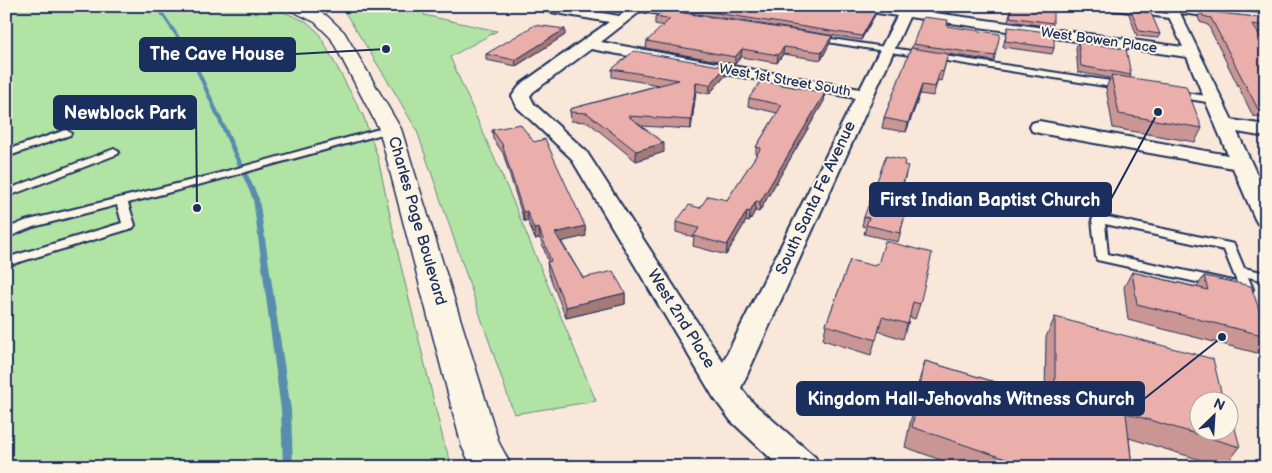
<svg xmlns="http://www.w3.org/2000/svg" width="1272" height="473" font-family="'Balsamiq Sans',sans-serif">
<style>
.green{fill:#b1e3a4;stroke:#668981}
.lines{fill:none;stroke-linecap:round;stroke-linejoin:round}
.stream{fill:#598dae;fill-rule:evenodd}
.service-casing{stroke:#1b2f5e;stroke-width:4}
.minor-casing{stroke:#1b2f5e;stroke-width:4}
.secondary-casing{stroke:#1b2f5e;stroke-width:3}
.service{fill:#fcf5e5;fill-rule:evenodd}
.minor{fill:#fcf5e5;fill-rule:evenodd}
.secondary{fill:#fcf5e5;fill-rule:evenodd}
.wall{fill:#ca9693;stroke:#1b2f5e}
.shaded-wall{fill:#a47a78;stroke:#1b2f5e}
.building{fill:#ebafab;stroke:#1b2f5e}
.labels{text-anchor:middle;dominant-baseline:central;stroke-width:4;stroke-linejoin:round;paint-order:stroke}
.far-street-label{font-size:14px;fill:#1b2f5e;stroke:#fcf5e5}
.street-label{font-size:16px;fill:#1b2f5e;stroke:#fcf5e5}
.leader{fill:none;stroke:#1b2f5e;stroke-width:2}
.callout-dot{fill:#1b2f5e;stroke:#fcf5e5;stroke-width:2}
.callout{fill:#1b2f5e;stroke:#1b2f5e;stroke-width:2}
.callout-label{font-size:18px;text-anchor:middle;font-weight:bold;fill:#fff}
</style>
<rect width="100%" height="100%" fill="#f9e7d9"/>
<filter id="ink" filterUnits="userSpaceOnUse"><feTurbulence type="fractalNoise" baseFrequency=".02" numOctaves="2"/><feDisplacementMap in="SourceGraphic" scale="10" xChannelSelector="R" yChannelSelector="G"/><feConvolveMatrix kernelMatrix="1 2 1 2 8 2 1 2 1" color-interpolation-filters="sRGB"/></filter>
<g filter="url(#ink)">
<path class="green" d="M6,6H270L307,22L318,32L363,115L378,158L399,258L444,443L453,467H6Z
M341,6H428L424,15L497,31L450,57L510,194L596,401L514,414L417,131L394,91Z"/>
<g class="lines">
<path class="stream" d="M155,6H159L194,58L259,199L291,410L293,467H283L281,410L253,199L190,58Z"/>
<g class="service-casing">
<path id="service" d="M1090,6H1110L1175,15L1179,17L1175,19Z
M637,7L677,13L681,15L677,17L635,10V8Z
M812,36L1124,83L1128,86L1124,89L815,40H812Z
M1173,91L1213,97L1218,100L1213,103L1170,96L1168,94Z
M390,126L393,127V131L217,180L128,203L135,225L133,228L6,266V258L122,223L117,205L33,227L6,238V229L25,221L209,176Z
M66,130L71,133L70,135L6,157V150Z
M114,149L119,152L118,154L6,197V190Z
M1098,215L1234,244L1244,268L1266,273V281L1248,277L1253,289L1251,292L1246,293L1097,260L1096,257L1092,219ZM1105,224L1224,250L1237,282L1108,254Z"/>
</g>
<g class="minor-casing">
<path id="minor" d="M533,6H564L619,16L632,6H647L601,42L860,89L897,16L857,10L851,6L900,8L901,6H914L913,10L1183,47L1164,6H1190L1266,15V23L1180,13L1232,120L1266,125V137L1237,132L1266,194V226L1258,224L1255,219L1233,168L1039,133L1032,131L1030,127L1032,123L1039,121L1228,155L1187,57L909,17L741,388L753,403L815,457L820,467H780L731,421L714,398L571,158L517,107L512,96L521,84L609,22L539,10ZM591,49L855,98L723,362L586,151L534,104L530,96L533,92Z"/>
</g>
<g class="secondary-casing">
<path id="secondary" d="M286,6H306L327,16L344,32L401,129L499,443L512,467H472L462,447L379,129L331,38L315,22L288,9Z"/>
</g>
<use href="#service" class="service"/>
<use href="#minor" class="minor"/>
<use href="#secondary" class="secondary"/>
</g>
<path class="wall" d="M928,6H953L951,13L927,10Z
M1012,6L1053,23L1052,27L1008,21Z
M1126,6H1157L1155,10Z
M1207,6H1266V14Z
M672,7L857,8L876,11L875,15L861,40L672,10Z
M1131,10L1160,34L1158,38L1137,36L1129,14Z
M1201,11L1266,18V33L1257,32L1266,45V118L1253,116L1208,25L1200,22L1198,17Z
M655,17L830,43L821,60L783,54L777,63L741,57L735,64L646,48L647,41L664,26L655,24Z
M947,26L995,56L994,61L948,54L941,81L938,80L933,96L920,94L906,132L882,128L884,118L913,44Z
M1008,27L1054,48L1052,54L1003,47Z
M565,35L516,66L486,60V54Z
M1078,42L1131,75L1130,78L1202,128L1195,142L1113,128L1106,88L1110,78L1078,72L1076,48Z
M725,67V76L709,94L696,91L691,129L642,126L664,152L636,161L588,122L571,121L570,109L659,85L612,77V69Z
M825,93L824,101L759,212L755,211L749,222L746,221L726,255L693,246L694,237L676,232V222L700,208L727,200L756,156V147L777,113L748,106L749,98Z
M492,130L586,236L561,241L583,278L625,293V304L566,318L548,272L547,262L548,261L540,238L535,239L528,221H524L503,153L493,139Z
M904,165L906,174L896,209L906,211L898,242L864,234L866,227L862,226L864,217Z
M850,260L920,304L915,319L909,317L903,339L878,331L871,355L823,340L826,325Z
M1132,272L1197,287L1204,276L1266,330V340L1257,353L1128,320L1124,287Z
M1055,317L1200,400L1240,447L1224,467L1129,438L1132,467H960L905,447L919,381L925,361L1045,397L1046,337Z"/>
<path class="shaded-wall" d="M876,11L875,15L861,40L862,36Z
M565,29V35L516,66L515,60Z
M832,36L830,43L821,60L822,52Z
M784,47L783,54L777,63L778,55Z
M742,49L741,57L735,64V57Z
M725,67V76L709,94L710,85Z
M696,83V91L691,129V120Z
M922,85L920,94L906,132L908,123Z
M825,93L824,101L759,212L760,202Z
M664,143V152L636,161V151Z
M756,201L755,211L749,222L750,212Z
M527,211L528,221H524L523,212Z
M747,211L746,221L726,255L727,245Z
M585,226L586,236L556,243L555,233Z
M539,228L540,238L535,239L534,229Z
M625,293V304L566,318V307Z"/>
<path class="building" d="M672,6H855L857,8L876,11L862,36Z
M929,6H953L952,9Z
M1012,6H1053V23L1010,17Z
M664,10L832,36L822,52L784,47L778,55L742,49L735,57L647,41L670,19L655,17Z
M1131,10L1151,13L1160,34L1139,31Z
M1201,11L1266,18V26L1252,24L1266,45V110L1258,109L1211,18L1203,16Z
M923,17L948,20L947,26L1000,34L995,56L913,44Z
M535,25L565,29L515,60L486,54Z
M1008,27L1054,33V48L1005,41Z
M1078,42L1126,49L1131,75L1081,66Z
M911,48L948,54L943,72L940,71L935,87L922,85L908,123L884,118Z
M634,51L725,67L710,85L696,83L691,120L628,116L664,143L636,151L587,113L570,112V109L679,80L612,69Z
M1111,75L1186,86L1202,128L1119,114Z
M761,81L825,93L760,202L756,201L750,212L747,211L727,245L694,236L699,228L676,222L689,205L700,208L708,196L727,200L761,148L756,147L782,105L749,98Z
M520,124L534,142L545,139L585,226L555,233L583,278L613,271L625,293L566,307L547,262L551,261L539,228L534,229L527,211L523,212L502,144L492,130Z
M886,156L905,160L904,165L908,166L895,209L906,211L900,233L866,225L869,218L864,217Z
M885,241L932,253L920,304L913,302L908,324L882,317L876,340L826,325L850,260L875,266L876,263L878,264Z
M1132,272L1208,290L1204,276L1251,286L1266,330V336L1137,304Z
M1055,317L1213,359L1223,400H1200V430H1230V410L1240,447L1126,413L1132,467H1015V462L912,427L925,361L1055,400Z"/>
</g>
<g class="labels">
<g class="far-street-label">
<text transform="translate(1099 40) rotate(8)">West Bowen Place</text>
<text transform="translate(785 80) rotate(10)">West 1st Street South</text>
</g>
<g class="street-label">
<text transform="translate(816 198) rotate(-65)">South Santa Fe Avenue</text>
<text transform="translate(417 221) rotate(74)">Charles Page Boulevard</text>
<text transform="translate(681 319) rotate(58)">West 2nd Place</text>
</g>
</g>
<path class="leader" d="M386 49L295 54M197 208L196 112M1158 112L1111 199M1222 337L1144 399"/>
<g class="callout-dot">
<circle cx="386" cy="49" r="5"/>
<circle cx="197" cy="208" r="5"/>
<circle cx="1158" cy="112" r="5"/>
<circle cx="1222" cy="337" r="5"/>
</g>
<g class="callout">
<rect x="140" y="38" width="155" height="33" rx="5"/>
<rect x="54" y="96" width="142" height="33" rx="5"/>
<rect x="870" y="183" width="241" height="33" rx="5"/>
<rect x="797" y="382" width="347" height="33" rx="5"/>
</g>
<g class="callout-label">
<text x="217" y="60">The Cave House</text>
<text x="125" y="119">Newblock Park</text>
<text x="990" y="206">First Indian Baptist Church</text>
<text x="971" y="405">Kingdom Hall-Jehovahs Witness Church</text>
</g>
<rect width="1272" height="473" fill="none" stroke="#fcf5e5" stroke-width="25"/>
<rect x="12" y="12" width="1247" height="448" fill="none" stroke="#1b2f5e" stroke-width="2" filter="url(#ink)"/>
<g transform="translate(1214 416) rotate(25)"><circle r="24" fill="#fcf5e5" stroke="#a2a6af"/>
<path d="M0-4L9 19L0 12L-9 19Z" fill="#1b2f5e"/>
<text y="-8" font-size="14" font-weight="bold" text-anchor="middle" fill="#1b2f5e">N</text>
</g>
</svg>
